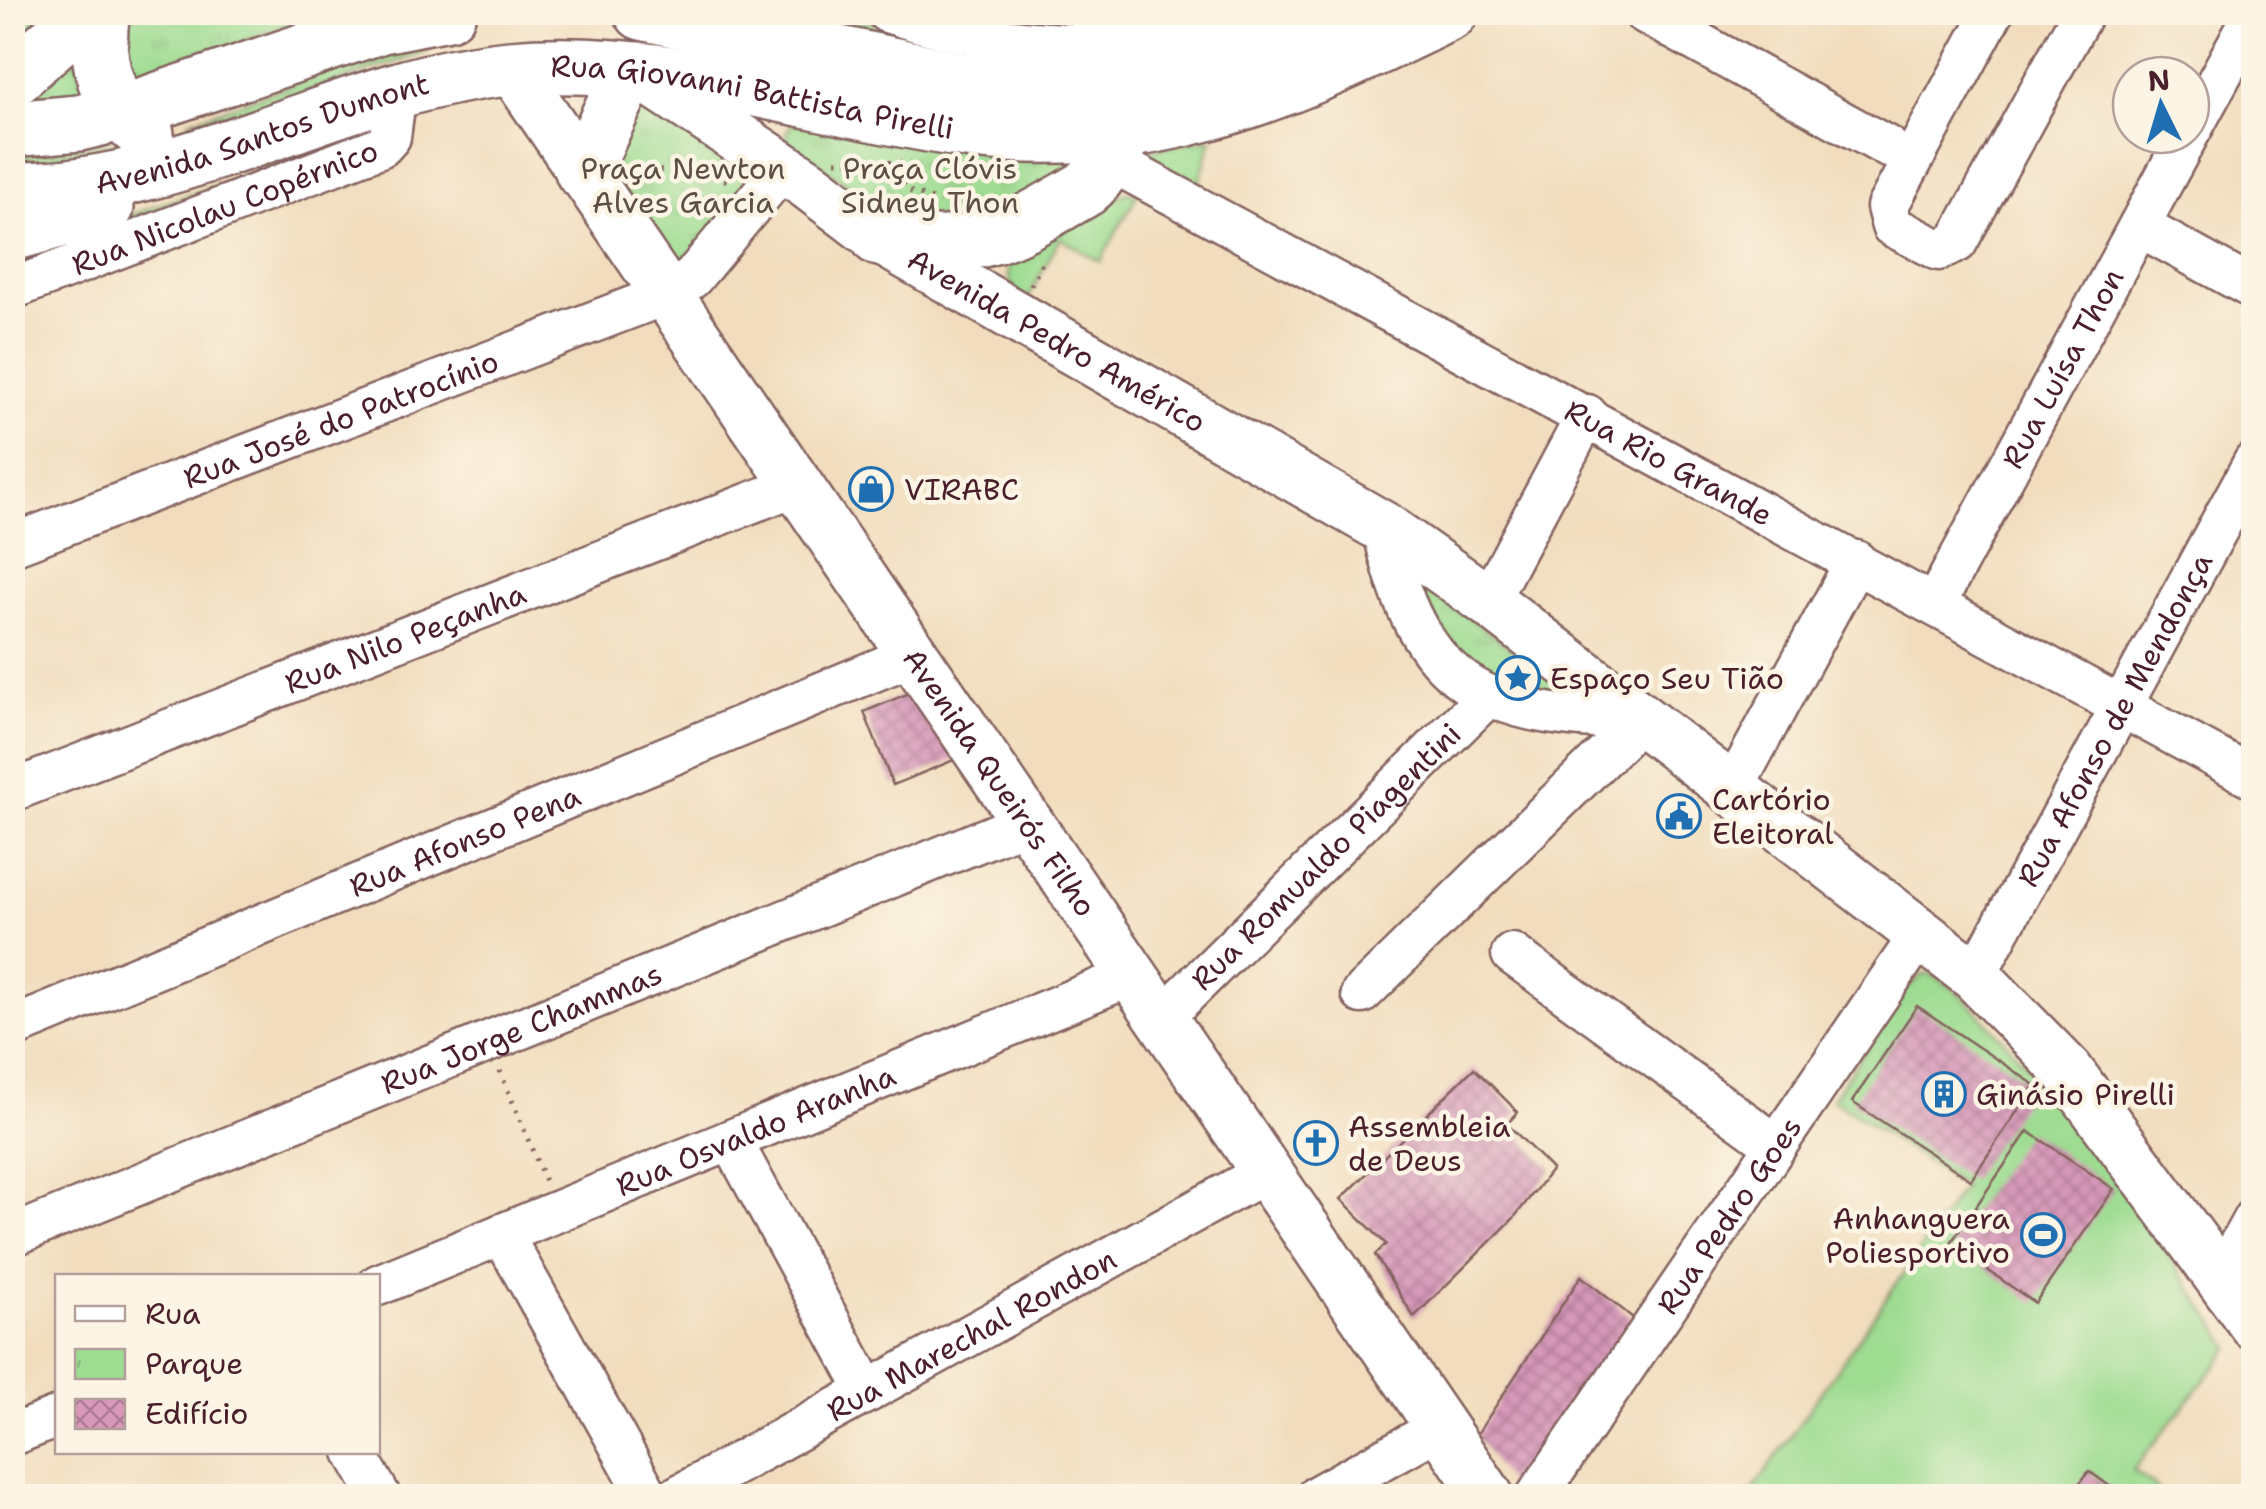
<svg xmlns="http://www.w3.org/2000/svg" width="2266" height="1509" font-family="'Shantell Sans',sans-serif">
<style>
.grass{fill:#9ddc91;stroke:#747e5e;stroke-width:2.5}
.park{fill:url(#park-tufts);stroke:#747e5e;stroke-width:2.5}
.building{fill:url(#building-cross-hatch)}
.lines{fill:none;stroke-linecap:round;stroke-linejoin:round}
.minor-casing{stroke:#84625e;stroke-width:45}
.major-casing{stroke:#84625e;stroke-width:55}
.highway-casing{stroke:#84625e;stroke-width:60}
.path{stroke:#84625e;stroke-width:5;stroke-dasharray:2.5 8;stroke-linecap:butt}
.minor{stroke:#fff;stroke-width:40}
.major{stroke:#fff;stroke-width:50}
.highway{stroke:#fff;stroke-width:55}
.labels{text-anchor:middle;dominant-baseline:central;stroke-width:9;stroke-linejoin:round;paint-order:stroke}
.street-label{font-size:30px;fill:#4a1f2b;stroke:#fcf5e5}
.park-label{font-size:30px;fill:#5f4e44;stroke:#fcf5e5}
.poi-label{font-size:30px;fill:#4a1f2b;stroke:#fcf5e5;text-anchor:start}
</style>
<defs>
<pattern id="park-tufts" width="24" height="20" patternUnits="userSpaceOnUse" patternTransform="scale(2.5)"><rect width="24" height="20" fill="#9ddc91"/><path d="M3 7l-1-3M5 7V3M7 7l1-3M15 17l-1-3M17 17v-4M19 17l1-3" fill="none" stroke="#89bc7d"/></pattern>
<pattern id="building-cross-hatch" width="8" height="8" patternUnits="userSpaceOnUse" patternTransform="scale(2.5)"><rect width="8" height="8" fill="#d798b9"/><path d="M0 0l8 8M0 8l8-8" fill="none" stroke="#b07b97"/></pattern>
</defs>
<rect width="100%" height="100%" fill="#fcf5e5"/>
<filter id="ink" filterUnits="userSpaceOnUse"><feTurbulence type="fractalNoise" baseFrequency=".01" numOctaves="2"/><feDisplacementMap in="SourceGraphic" scale="20" xChannelSelector="R" yChannelSelector="G"/><feConvolveMatrix kernelMatrix="1 2 1 2 8 2 1 2 1" color-interpolation-filters="sRGB"/></filter>
<filter id="wash" filterUnits="userSpaceOnUse"><feTurbulence type="fractalNoise" baseFrequency=".0048" numOctaves="4" result="noise"/><feDisplacementMap in="SourceGraphic" scale="40" xChannelSelector="R" yChannelSelector="G"/><feGaussianBlur stdDeviation="2.25" result="paint"/><feColorMatrix in="noise" values="0 0 0 0 0 0 0 0 0 0 0 0 0 0 0 0 0 1.4 0 .05"/><feComposite in="paint" operator="in"/></filter>
<g filter="url(#wash)">
<rect width="100%" height="100%" fill="#f1ddbd"/>
<path class="grass" d="M814,13H855L894,35Z
M1212,138L1197,190L1140,164V152Z
M1128,192L1138,193L1100,262L1060,238L1025,304C1009,285 1001,272 1018,250Z
M1930,974C1957,986 1978,1013 1998,1034C2090,1130 2156,1239 2231,1347L2133,1470L2167,1496H1749L1964,1186L1832,1099L1905,991L1922,975Z"/>
<path class="park" d="M315,12L318,15L127,83L121,13Z
M13,13H60L13,62Z
M74,43L85,95L18,106Z
M417,45L427,47V52L229,118L188,122L362,59Z
M664,110L753,174L689,264L672,265L607,162L636,114Z
M793,122L1080,161L980,222L887,213L786,142V133Z
M356,138L13,275V255Z
M119,143L122,153L13,169L12,156Z
M1411,575L1564,688L1565,700L1562,703L1467,666L1408,577Z"/>
<g id="blocks">
<path class="building" d="M1108,12H1132L1112,22Z
M909,693L959,758L893,785L864,712Z
M1917,1006L2035,1085L1971,1180L1852,1102Z
M1474,1068L1518,1112L1507,1124L1552,1169L1513,1219L1414,1317L1375,1255L1386,1244L1341,1199Z
M2028,1131L2114,1189L2035,1303L1950,1244Z
M1581,1276L1633,1318L1526,1483L1512,1489L1476,1436Z
M2089,1471L2123,1496H2070Z"/>
</g>
</g>
<g filter="url(#ink)">
<use href="#blocks" fill-opacity="0" stroke="#84625e" stroke-width="2.5"/>
<g class="lines">
<g class="minor-casing">
<g id="minor">
<path d="M887,12C996,48 1137,61 1244,12"/>
<path d="M1643,12L1888,147"/>
<path d="M1993,12L1887,207L1892,226L1939,250L1957,242L2083,12"/>
<path d="M2191,130L2254,14"/>
<path id="s1" d="M1100,132L1131,172L2254,778"/>
<path d="M2139,226L2254,289"/>
<path id="s2" d="M12,289L382,146L390,137L396,91"/>
<path d="M1383,527C1416,687 1485,718 1641,720"/>
<path id="s3" d="M12,545L669,293L692,278L784,167"/>
<path d="M1488,601L1587,415"/>
<path id="s4" d="M1935,604L2188,135"/>
<path id="s5" d="M12,791L799,484"/>
<path d="M1731,792L1856,561"/>
<path d="M1512,954L1776,1145"/>
<path id="s6" d="M1975,976L2254,462"/>
<path d="M1362,993L1641,720"/>
<path id="s7" d="M1162,1018L1487,697"/>
<path id="s8" d="M12,1028L915,654"/>
<path d="M731,1140L868,1392"/>
<path d="M502,1234L648,1496"/>
<path id="s9" d="M12,1236L1029,821"/>
<path d="M2221,1278L2254,1218"/>
<path id="s10" d="M378,1285L1133,975"/>
<path d="M12,1435L58,1417"/>
<path d="M355,1452L380,1496"/>
<path id="s11" d="M678,1496L1266,1172"/>
<path d="M1317,1496L1441,1427"/>
<path id="s12" d="M1537,1496L1920,935"/>
</g>
</g>
<g class="major-casing">
<g id="major">
<path id="s13" d="M512,68L1488,1496"/>
<path id="s14" d="M638,72L808,184L879,238L1383,527L1488,601L1975,976L2068,1071L2254,1324"/>
</g>
</g>
<g class="highway-casing">
<g id="highway">
<path d="M102,12C94,59 105,107 146,134"/>
<path d="M642,12L961,80L1053,88L1138,81L1208,65L1340,12"/>
<path d="M12,79L87,12"/>
<path d="M12,129L79,123L121,113L382,25L448,12"/>
<path d="M583,171L630,71"/>
<path id="s15" d="M12,190C187,192 339,84 510,68C661,54 811,107 959,129C1149,156 1285,93 1450,12"/>
<path d="M12,233L106,207"/>
<path d="M879,238C977,255 1004,236 1085,189C1119,162 1100,131 1086,98"/>
</g>
</g>
<path class="path" d="M836,161L910,163
M893,165L909,191L940,202
M709,166L719,178L732,182
M628,167L716,177
M954,171L974,178L1017,181
M957,205L974,178
M1031,285L1044,259
M500,1071L545,1181"/>
<use href="#minor" class="minor"/>
<use href="#major" class="major"/>
<use href="#highway" class="highway"/>
</g>
</g>
<defs>
<g id="shop-ring" transform="scale(2.25)"><circle r="9.5" fill="#fcf5e5" stroke="#1f6fb2" stroke-width="1.5"/><path d="M-5-2.5h2.3a2.7 3.5 0 0 1 5.4 0H5L5.5 6h-11ZM-1.5-2.5h3a1.5 2.3 0 0 0-3 0Z" fill="#1f6fb2"/></g>
<g id="sight-ring" transform="scale(2.25)"><circle r="9.5" fill="#fcf5e5" stroke="#1f6fb2" stroke-width="1.5"/><path d="M0-6L1.8-2.2L6-1.7L2.9 1.2L3.7 5.4L0 3.3L-3.7 5.4L-2.9 1.2L-6-1.7L-1.8-2.2Z" fill="#1f6fb2"/></g>
<g id="civic-ring" transform="scale(2.25)"><circle r="9.5" fill="#fcf5e5" stroke="#1f6fb2" stroke-width="1.5"/><path d="M-.6-6.5H3V-4.5H.6V-3L4-1V1h2V6H-6V1h2V-1L-.6-3ZM-1.2 2.5V6h2.4V2.5Z" fill="#1f6fb2"/></g>
<g id="building-ring" transform="scale(2.25)"><circle r="9.5" fill="#fcf5e5" stroke="#1f6fb2" stroke-width="1.5"/><path d="M-4-6H4V6H1V3H-1V6H-4ZM-2.5-4.3h1.7v1.8h-1.7ZM.8-4.3h1.7v1.8H.8ZM-2.5-1h1.7V.8h-1.7ZM.8-1h1.7V.8H.8Z" fill="#1f6fb2"/></g>
<g id="church-ring" transform="scale(2.25)"><circle r="9.5" fill="#fcf5e5" stroke="#1f6fb2" stroke-width="1.5"/><path d="M-1.2-6h2.4v3.5h3.3v2.4h-3.3V6h-2.4V-.1h-3.3v-2.4h3.3Z" fill="#1f6fb2"/></g>
<g id="stadium-ring" transform="scale(2.25)"><circle r="9.5" fill="#fcf5e5" stroke="#1f6fb2" stroke-width="1.5"/><path d="M0-5a6.5 5 0 1 0 0 10a6.5 5 0 1 0 0-10ZM-3.5-1.8h7v3.6h-7Z" fill="#1f6fb2"/></g>
</defs>
<g fill-rule="evenodd">
<use href="#shop-ring" x="871" y="489"/>
<use href="#sight-ring" x="1518" y="678"/>
<use href="#civic-ring" x="1679" y="816"/>
<use href="#building-ring" x="1944" y="1094"/>
<use href="#church-ring" x="1316" y="1143"/>
<use href="#stadium-ring" x="2043" y="1235"/>
</g>
<g class="labels">
<g class="street-label">
<text stroke="none"><textPath href="#s15" startOffset="760">Rua Giovanni Battista Pirelli</textPath></text>
<text stroke="none"><textPath href="#s15" startOffset="258">Avenida Santos Dumont</textPath></text>
<text stroke="none"><textPath href="#s2" startOffset="228">Rua Nicolau Copérnico</textPath></text>
<text stroke="none"><textPath href="#s14" startOffset="498">Avenida Pedro Américo</textPath></text>
<text stroke="none"><textPath href="#s4" startOffset="268">Rua Luísa Thon</textPath></text>
<text stroke="none"><textPath href="#s3" startOffset="352">Rua José do Patrocínio</textPath></text>
<text stroke="none"><textPath href="#s1" startOffset="662">Rua Rio Grande</textPath></text>
<text stroke="none"><textPath href="#s5" startOffset="422">Rua Nilo Peçanha</textPath></text>
<text stroke="none"><textPath href="#s6" startOffset="292">Rua Afonso de Mendonça</textPath></text>
<text stroke="none"><textPath href="#s13" startOffset="865">Avenida Queirós Filho</textPath></text>
<text stroke="none"><textPath href="#s8" startOffset="490">Rua Afonso Pena</textPath></text>
<text stroke="none"><textPath href="#s7" startOffset="230">Rua Romualdo Piagentini</textPath></text>
<text stroke="none"><textPath href="#s9" startOffset="550">Rua Jorge Chammas</textPath></text>
<text stroke="none"><textPath href="#s10" startOffset="408">Rua Osvaldo Aranha</textPath></text>
<text stroke="none"><textPath href="#s12" startOffset="340">Rua Pedro Goes</textPath></text>
<text stroke="none"><textPath href="#s11" startOffset="335">Rua Marechal Rondon</textPath></text>
</g>
<g class="park-label">
<text x="683" y="168">Praça Newton<tspan x="683" dy="34">Alves Garcia</tspan></text>
<text x="930" y="168">Praça Clóvis<tspan x="930" dy="34">Sidney Thon</tspan></text>
</g>
<g class="poi-label">
<text x="904" y="489">VIRABC</text>
<text x="1550" y="678">Espaço Seu Tião</text>
<text x="1712" y="799">Cartório<tspan x="1712" dy="34">Eleitoral</tspan></text>
<text x="1976" y="1094">Ginásio Pirelli</text>
<text x="1348" y="1126">Assembleia<tspan x="1348" dy="34">de Deus</tspan></text>
<text x="2010" y="1218" text-anchor="end">Anhanguera<tspan x="2010" dy="34">Poliesportivo</tspan></text>
</g>
</g>
<rect width="2266" height="1509" fill="none" stroke="#fcf5e5" stroke-width="50"/>
<rect x="55" y="1274" width="325" height="180" fill="#fcf5e5" stroke="#b59f9b" stroke-width="2.5"/>
<rect x="75" y="1306" width="50" height="15" fill="#ffffff" stroke="#b59f9b" stroke-width="2.5"/>
<text x="145" y="1324" font-size="30" fill="#4a1f2b">Rua</text>
<rect x="75" y="1349" width="50" height="30" fill="url(#park-tufts)" stroke="#b59f9b" stroke-width="2.5"/>
<text x="145" y="1374" font-size="30" fill="#4a1f2b">Parque</text>
<rect x="75" y="1399" width="50" height="30" fill="url(#building-cross-hatch)" stroke="#b59f9b" stroke-width="2.5"/>
<text x="145" y="1424" font-size="30" fill="#4a1f2b">Edifício</text>
<g transform="translate(2161 105) rotate(355)"><circle r="48" fill="#fcf5e5" stroke="#b59f9b" stroke-width="2.5"/>
<path d="M0-8L18 38L0 25L-18 38Z" fill="#1f6fb2"/>
<text y="-15" font-size="28" font-weight="bold" text-anchor="middle" fill="#4a1f2b">N</text>
</g>
</svg>
